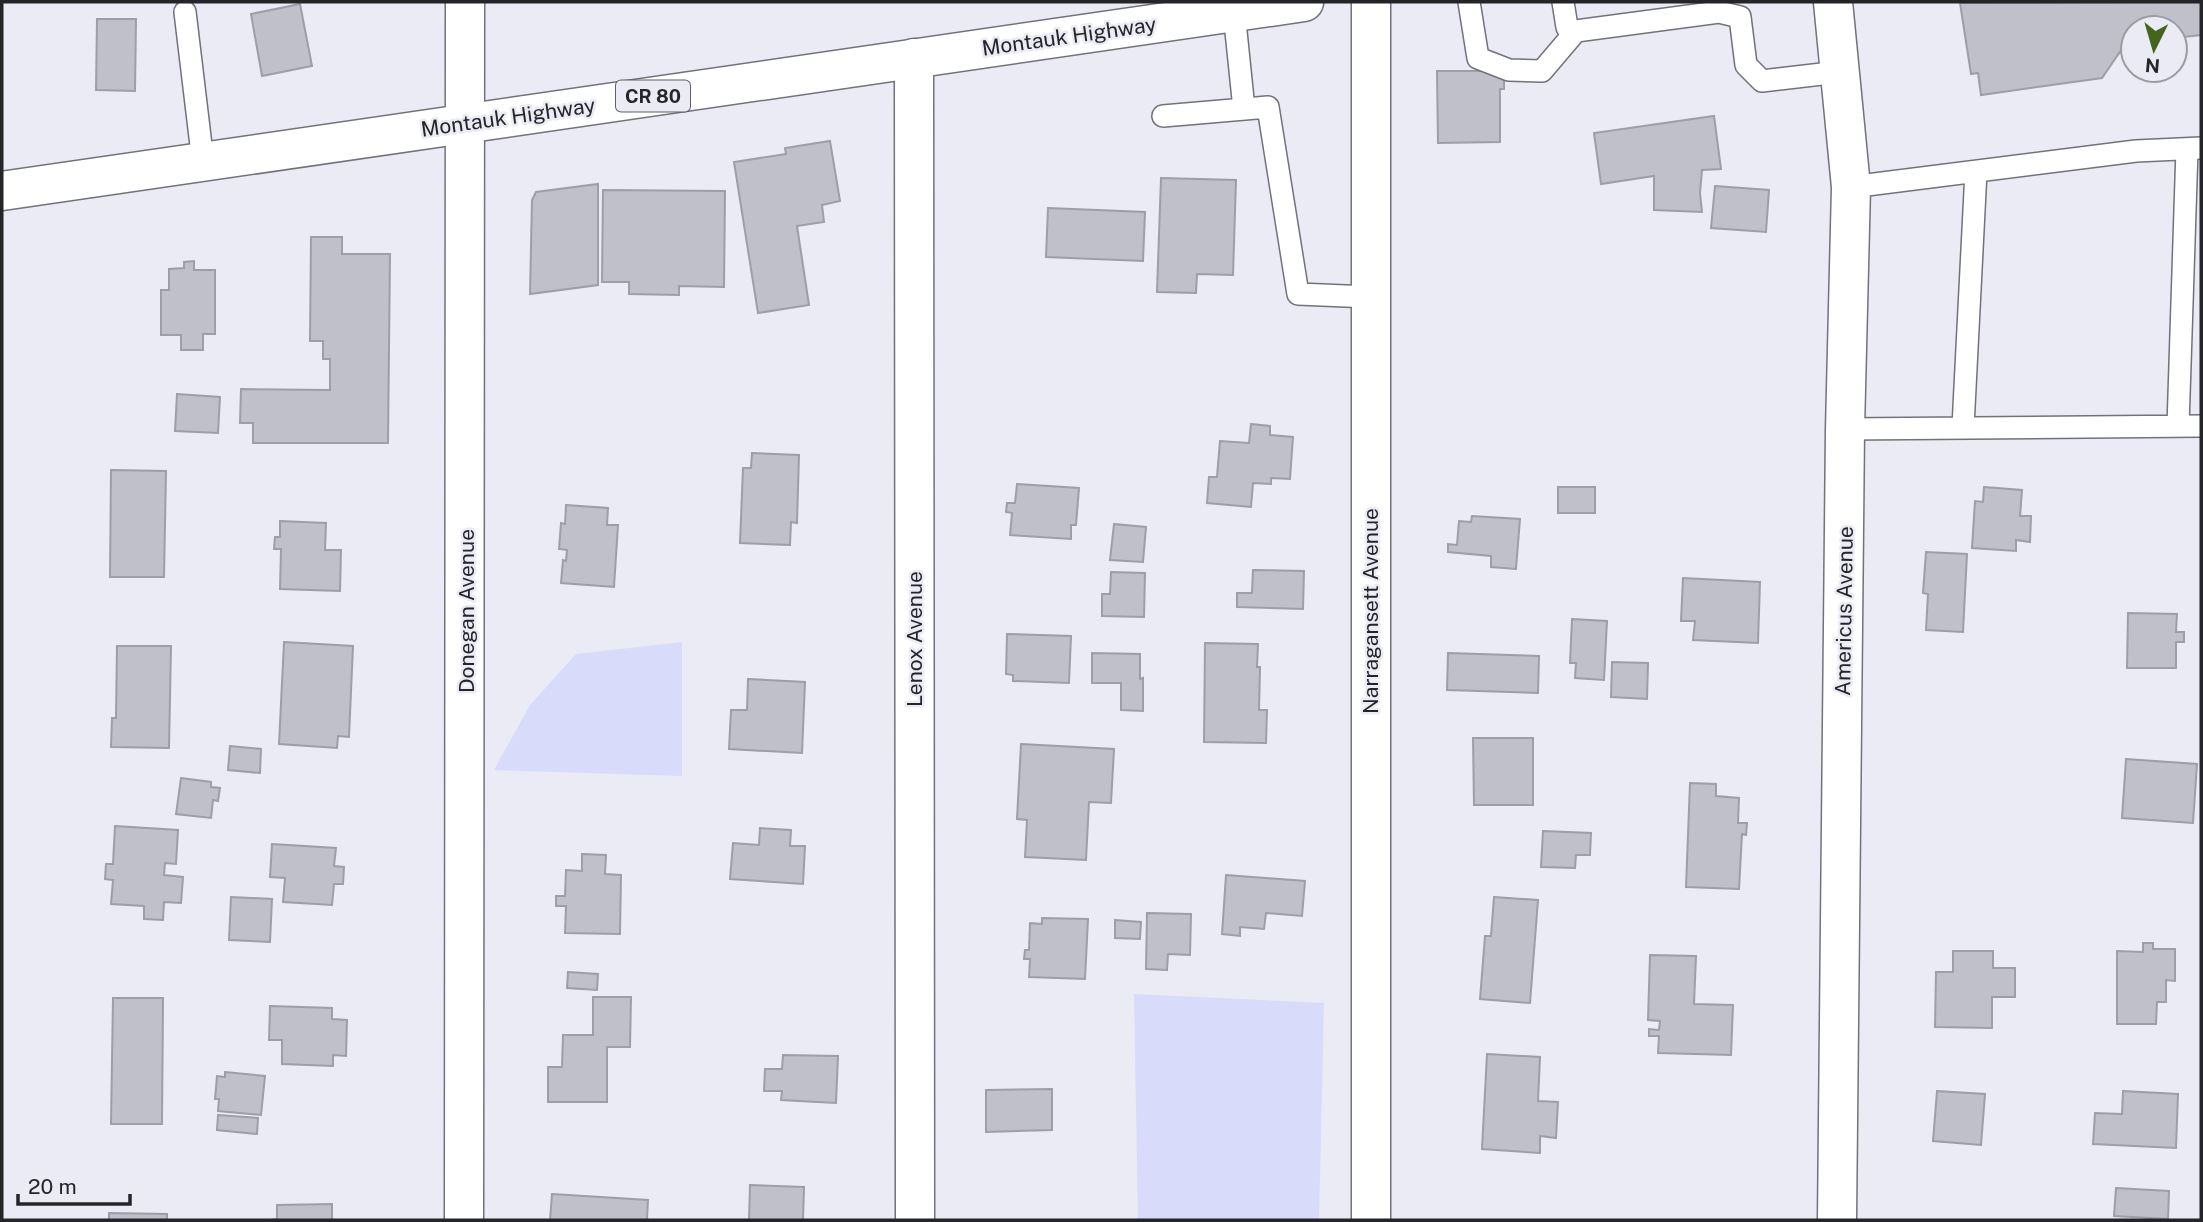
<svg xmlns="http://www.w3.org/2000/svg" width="2203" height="1222" font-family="'Public Sans',sans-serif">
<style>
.green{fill:#d8dbfa}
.building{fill:#bfc0c9;stroke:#9d9ea7;stroke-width:2}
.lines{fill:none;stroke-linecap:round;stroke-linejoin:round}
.service-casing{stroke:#71727a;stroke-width:24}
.minor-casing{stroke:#71727a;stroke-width:41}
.primary-casing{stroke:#71727a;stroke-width:41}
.service{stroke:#fff;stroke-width:21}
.minor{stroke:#fff;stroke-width:38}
.primary{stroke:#fff;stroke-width:38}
.labels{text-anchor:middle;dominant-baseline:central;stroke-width:5;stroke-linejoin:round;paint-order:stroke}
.shield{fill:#eaebf4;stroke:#5f6065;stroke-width:2}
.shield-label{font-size:19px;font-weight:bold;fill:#242528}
.street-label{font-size:21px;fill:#242528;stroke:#eaebf4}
</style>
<rect width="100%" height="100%" fill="#eaebf4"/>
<path class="green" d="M682,642V776L494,770L530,705L576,654Z
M1134,994L1324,1003L1319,1220H1138Z"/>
<path class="building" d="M2201,2V35L2175,38V28H2133V44L2124,46L2102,78L1981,95L1978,73L1971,74L1960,3Z
M300,4L312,66L262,76L251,14Z
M97,19H136L135,91L96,90Z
M1437,71H1495V76H1504V89H1500V142L1438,143Z
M1714,116L1721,169L1702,170L1700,193L1702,212L1654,210V176L1601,184L1594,133Z
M830,141L840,201L822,205L824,222L797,226L809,305L758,313L734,162L786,154L785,148Z
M1161,178L1236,180L1233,275L1197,274L1196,293L1157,292Z
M598,184V285L530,294L532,200L536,192Z
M1715,186L1769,190L1766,232L1711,228Z
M603,190L725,191L724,287L679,286V295L629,294V282H602Z
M1048,208L1145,212L1143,261L1046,257Z
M311,237H342V254H390L388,443H253V423H240L241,389L330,390V359H323V341H310Z
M194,261V270H215V334H203V350H181V335H161V290H169V269L184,268V262Z
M177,394L220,397L218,433L175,431Z
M1251,424L1270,426V435L1293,437L1290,479L1271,478V484L1253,483L1251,507L1207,503L1209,477H1217L1220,441L1249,443Z
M752,453L799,455L797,523L791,522L790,545L740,543L743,468H751Z
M111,470L166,471L164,577H110Z
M1017,484L1079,488L1076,525H1071V539L1010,535L1012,513L1006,512L1007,503H1015Z
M1558,487H1595V513H1558Z
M1984,487L2022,490L2020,516H2031L2030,542L2016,540V551L1972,548L1975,501L1983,502Z
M566,505L608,508L607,525H618L614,587L561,583L563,560L566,561L567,550L559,549L561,523L565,524Z
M1472,516L1520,519L1516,569L1491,567V556L1448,552V544L1457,545L1459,521L1471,522Z
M280,521L326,523L325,550H341L340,591L280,589L281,549H274L275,537H280Z
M1114,524L1146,527L1143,562L1110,560Z
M1926,552L1967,554L1963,632L1926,630L1928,594L1923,593Z
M1253,570L1304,571L1303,609L1237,607V593H1252Z
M1111,572L1145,573L1144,617L1102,616V594H1110Z
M1683,578L1760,582L1758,643L1693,640L1695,621H1681Z
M2128,613L2177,614L2176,632H2184V642H2176V668H2127Z
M1572,619L1607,621L1604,680L1575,678L1576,663H1570Z
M1007,634L1071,636L1069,683L1013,681V675L1006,674Z
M284,642L353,646L349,737L338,736L337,748L279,744Z
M1205,643L1258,644L1257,667H1260L1259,710H1267L1266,743L1204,742Z
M117,646H171L169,748L111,747L112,718H116Z
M1092,653L1140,654V679L1143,678V711L1121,710V683H1092Z
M1448,653L1539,656L1538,693L1447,690Z
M1612,662L1648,663L1647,699L1611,697Z
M748,679L805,682L802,753L729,749L731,710H747Z
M1473,738H1533V805H1474Z
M1021,744L1114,749L1111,803L1089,802L1086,860L1025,857L1027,820L1017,819Z
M230,746L261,749L260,773L228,770Z
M2126,759L2197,764L2193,823L2122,818Z
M181,778L211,782V787L220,788L218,801L213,800L211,818L176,814Z
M1690,783L1716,784V796L1739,798L1738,823H1747L1746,835L1742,834L1739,889L1686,887Z
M115,826L178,830L176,864L165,863L164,875L183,877L181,903L164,902L163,920L144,919V906L111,904L113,880L105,879L106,864H113Z
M760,828L791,830L790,846H805L803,884L730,879L733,843L759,845Z
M1543,831L1591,833L1590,855H1576L1575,868L1541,867Z
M272,844L336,848L334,866L344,867L343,884H334L332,905L283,902L285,878L270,877Z
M582,854L606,855L605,874L621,875L620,934L565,933L566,906H556V896H565L566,870L582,871Z
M1226,875L1305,881L1302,916L1266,913L1264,929L1240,927V936L1222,934Z
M231,897L272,899L270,942L229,940Z
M1494,897L1538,900L1530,1003L1480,999L1485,936H1491Z
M1147,913L1191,914L1190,955L1168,954L1167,970L1146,969Z
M1042,918L1088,919L1085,979L1029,977L1030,959H1024L1025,950H1029L1030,923L1042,924Z
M1115,920L1141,922L1140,939L1115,938Z
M2143,943H2153V949H2175V981L2166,980V1002H2157L2156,1024H2117V951L2143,952Z
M1953,951H1993V968H2015V997H1992V1028L1935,1027L1936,972H1953Z
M1650,955L1696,956L1694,1004L1733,1005L1731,1055L1658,1053L1659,1036H1649V1029L1659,1030L1660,1021L1648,1020Z
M568,972L598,974L597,990L567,988Z
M593,997H631L630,1047H607V1102H548V1067H562L563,1035H593Z
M113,998H163L162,1124H111Z
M270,1006L332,1008V1019L347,1020L346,1056L333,1055V1066L282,1064V1040H269Z
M1487,1054L1540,1057L1538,1101L1558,1102L1556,1138L1540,1136V1153L1482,1149Z
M783,1055L838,1056L836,1103L781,1100L782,1091H764L765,1069H782Z
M225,1072L265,1076L261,1115L218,1111L219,1099H215L217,1076L225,1077Z
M1052,1089V1130L986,1132V1090Z
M1937,1091L1985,1094L1981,1145L1933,1141Z
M2123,1091L2178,1094L2176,1148L2093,1144L2095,1113L2122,1114Z
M218,1115L258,1118L257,1134L217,1130Z
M750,1185L804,1187L803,1220H749Z
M2116,1188L2169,1191L2168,1219L2114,1216Z
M552,1194L648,1200L647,1220H550Z
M332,1204V1220H271L277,1219V1205Z
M109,1213L167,1214V1220H109Z"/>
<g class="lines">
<g class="service-casing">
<path id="service" d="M1469,2L1478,58L1509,70L1542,71L1576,31
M1563,2L1567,27L1576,31L1719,12L1740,17L1746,65L1762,81L1839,72
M185,12L203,162
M1234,12L1244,109
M1163,116L1268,107L1298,294L1370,297
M1851,187L2136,151L2201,148
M2178,426L2187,149
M1963,427L1976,171
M1845,429L2201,426"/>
</g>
<g class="minor-casing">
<path id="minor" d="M1833,2L1851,187L1845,429L1837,1220
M914,58L915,1220
M464,1220L465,2
M1371,1220V2"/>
</g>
<g class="primary-casing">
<path id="primary" d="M2,191L1304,2"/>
</g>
<use href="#service" class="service"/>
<use href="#minor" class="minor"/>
<use href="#primary" class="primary"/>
</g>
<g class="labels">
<rect class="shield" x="616" y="80.5" width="74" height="31" rx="5"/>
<g class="shield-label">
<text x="653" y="96">CR 80</text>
</g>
<g class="street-label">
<text transform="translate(1069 36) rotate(-8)">Montauk Highway</text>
<text transform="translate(508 117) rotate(-8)">Montauk Highway</text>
<text transform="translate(466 611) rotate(-90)">Donegan Avenue</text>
<text transform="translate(1370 611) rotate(-90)">Narragansett Avenue</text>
<text transform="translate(1844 611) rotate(-89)">Americus Avenue</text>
<text transform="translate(914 639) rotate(-90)">Lenox Avenue</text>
</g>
</g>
<rect width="2203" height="1222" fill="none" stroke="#242528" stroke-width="7"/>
<g transform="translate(2154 49) rotate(185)"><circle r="33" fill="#eaebf4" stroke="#9b9ca2" stroke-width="2"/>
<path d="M0-5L12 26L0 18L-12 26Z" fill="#43651c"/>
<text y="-10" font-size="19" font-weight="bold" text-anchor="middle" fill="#242528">N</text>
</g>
<path d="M18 1194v10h112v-10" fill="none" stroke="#242528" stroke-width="3.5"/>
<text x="28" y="1194" font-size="21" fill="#242528" stroke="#eaebf4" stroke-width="5" paint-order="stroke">20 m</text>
</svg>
